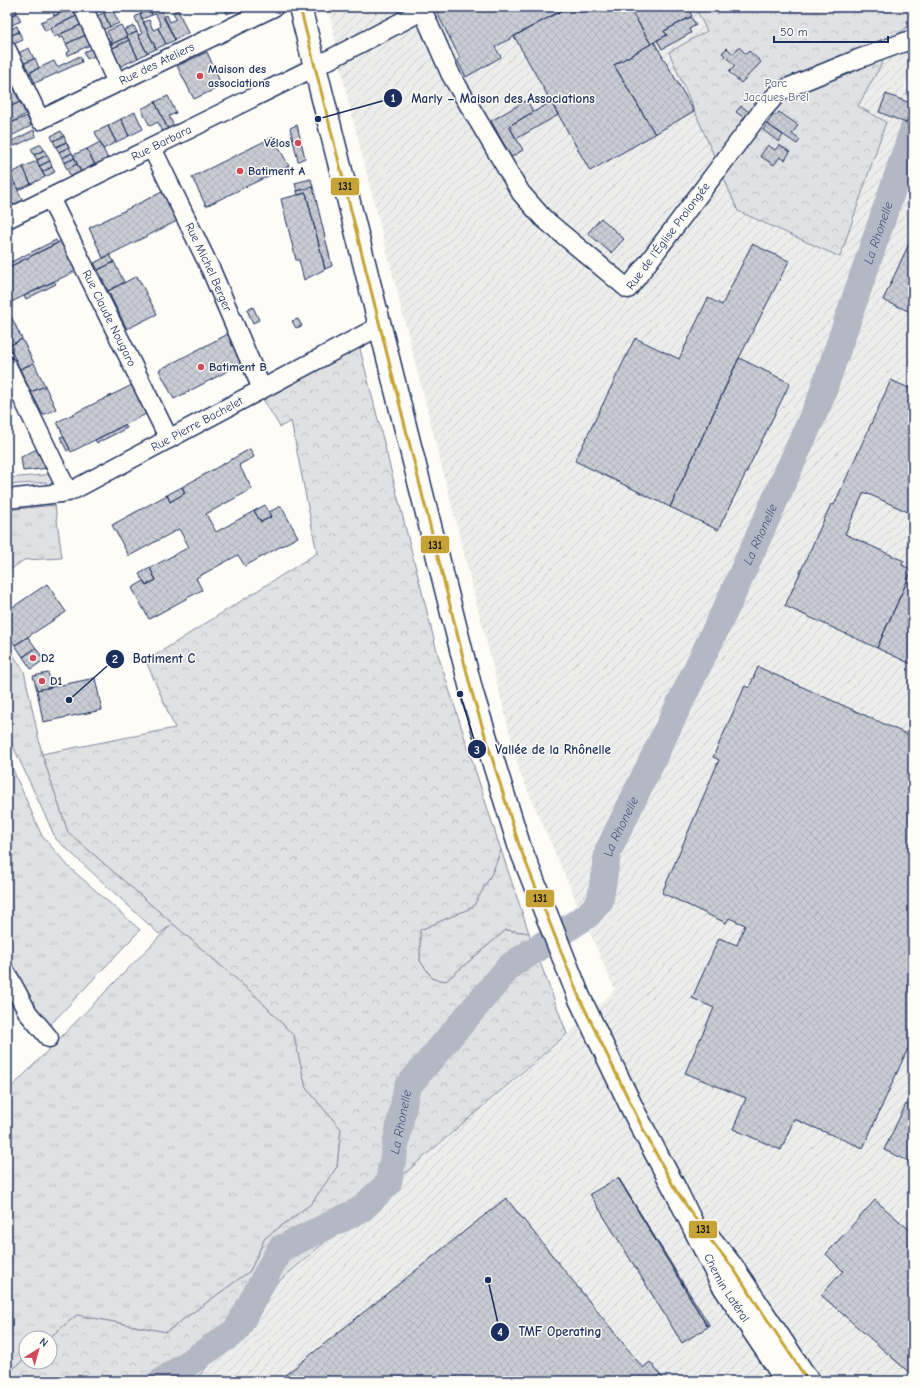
<svg xmlns="http://www.w3.org/2000/svg" width="920" height="1388" font-family="'Comic Neue',sans-serif">
<style>
.industrial{fill:url(#industrial-furrows)}
.grass{fill:url(#grass-tufts);stroke:#7e88a0}
.forest{fill:url(#forest-crowns);stroke:#7e88a0}
.lines{fill:none;stroke-linecap:round;stroke-linejoin:round}
.river{stroke:#b3b8c5;stroke-width:27}
.building{fill:url(#building-cross-hatch);stroke:#1b2f5e}
.street-casing{stroke:#1b2f5e;stroke-width:21}
.secondary-casing{stroke:#1b2f5e;stroke-width:25}
.street{stroke:#fdfcf7;stroke-width:18}
.secondary{stroke:#fdfcf7;stroke-width:22}
.bus-1-casing{stroke:#fdfcf7;stroke-width:6}
.bus-1{stroke:#c5a336;stroke-width:3}
.poi-dot{fill:#d1495b;stroke:#fdfcf7;stroke-width:1.5}
.labels{text-anchor:middle;dominant-baseline:central;stroke-width:3;stroke-linejoin:round;paint-order:stroke}
.street-label{font-size:12px;fill:#1b2f5e;stroke:#fdfcf7}
.poi-label{font-size:12px;font-weight:bold;fill:#1b2f5e;stroke:#fdfcf7;text-anchor:start}
.park-label{font-size:12px;fill:#4c5c7f;stroke:#fdfcf7}
.water-label{font-size:13px;font-style:italic;fill:#49587d;stroke:#fdfcf7}
.leader{fill:none;stroke:#1b2f5e;stroke-width:1.5}
.callout-dot{fill:#1b2f5e;stroke:#fdfcf7;stroke-width:1.5}
.mark-label{font-size:12px;text-anchor:middle;font-weight:bold;fill:#fff}
.callout-label{font-size:13px;text-anchor:middle;font-weight:bold;fill:#1b2f5e;stroke:#fdfcf7;stroke-width:3;stroke-linejoin:round;paint-order:stroke}
.line-badge{stroke:#fdfcf7;stroke-width:1.5}
.pale-badge-label{font-size:11px;text-anchor:middle;font-weight:bold;fill:#111}
</style>
<defs>
<pattern id="industrial-furrows" width="10" height="10" patternUnits="userSpaceOnUse"><rect width="10" height="10" fill="#edeeec"/><path d="M-1 1l2-2M0 10L10 0M9 11l2-2" fill="none" stroke="#cbcccd"/></pattern>
<pattern id="grass-tufts" width="24" height="20" patternUnits="userSpaceOnUse"><rect width="24" height="20" fill="#e0e1e3"/><path d="M3 7l-1-3M5 7V3M7 7l1-3M15 17l-1-3M17 17v-4M19 17l1-3" fill="none" stroke="#c0c1c5"/></pattern>
<pattern id="forest-crowns" width="20" height="18" patternUnits="userSpaceOnUse"><rect width="20" height="18" fill="#e0e1e3"/><path d="M2 6a3 3 0 1 1 6 0M12 15a3 3 0 1 1 6 0" fill="none" stroke="#c0c1c5"/></pattern>
<pattern id="building-cross-hatch" width="8" height="8" patternUnits="userSpaceOnUse"><rect width="8" height="8" fill="#c9ccd3"/><path d="M0 0l8 8M0 8l8-8" fill="none" stroke="#acb0b8"/></pattern>
</defs>
<rect width="100%" height="100%" fill="#fdfcf7"/>
<filter id="ink" filterUnits="userSpaceOnUse"><feTurbulence type="fractalNoise" baseFrequency=".025" numOctaves="2"/><feDisplacementMap in="SourceGraphic" scale="8" xChannelSelector="R" yChannelSelector="G"/><feConvolveMatrix kernelMatrix="1 2 1 2 8 2 1 2 1" color-interpolation-filters="sRGB"/></filter>
<g filter="url(#ink)">
<path class="industrial" d="M328,7H913V70L904,87L913,96V110L890,180L913,189V1381H195L276,1284L548,1052L615,990L520,773L347,96Z"/>
<path class="grass" d="M54,474L53,487L46,490V482L7,485V478Z
M55,505L62,558L24,560L7,572V510Z
M7,646L24,671L42,754L68,832L258,998L294,1036L306,1088L341,1129L337,1167L311,1204L265,1238L250,1271L166,1332L77,1315L49,1338H26V1358L7,1374V1092L170,926L159,934L56,839L7,733Z
M7,756L42,836L69,867L140,930L50,1025L31,1003L7,953Z
M501,850L529,933L506,930L446,981L433,979L420,961V930L473,907L492,873Z"/>
<path class="forest" d="M695,7H913V23L899,33L858,106L886,122L840,257L738,211L669,52L707,31Z
M359,345L438,655L501,850L492,873L473,907L420,930V961L433,979L446,981L506,930L529,933L567,1034L276,1284L195,1381H7V1374L26,1358V1362H50L49,1338L77,1315L166,1332L250,1271L265,1238L311,1204L337,1167L341,1129L306,1088L294,1036L258,998L68,832L42,754L175,728L146,661L317,553L291,421L280,427L263,399Z"/>
<g class="lines">
<path class="river" id="s1" d="M162,1381L236,1331L280,1249L360,1210L388,1184L407,1087L510,966L588,915L600,901L608,851L729,602L820,400L913,130"/>
</g>
<path class="building" d="M15,7L17,13L7,17V11Z
M56,7L59,14L54,16L51,8Z
M56,7H73L59,14Z
M73,7H78L81,14L45,31L41,22Z
M160,7L175,40L166,44L158,28L161,26L156,14L152,15L150,10Z
M224,7H242L227,14Z
M443,7H568L495,47L501,57L466,77L457,60L460,58L437,13L444,10Z
M568,7H629L651,44L614,65L655,134L590,171L514,36Z
M629,7H687L692,16L664,31L667,35L651,44Z
M112,9L119,23L110,27L104,13Z
M150,10L152,15L142,19L140,14Z
M178,10L188,33L175,40L163,17L167,15L170,22L176,19L173,12Z
M17,13L21,21L7,27V17Z
M104,13L110,27L102,30L96,16Z
M81,14L85,23L54,37L50,28Z
M140,14L156,49L147,53L138,35L142,34L135,17Z
M691,17L696,25L689,29L691,33L662,49L657,40L667,35L664,31Z
M149,20L153,30L158,28L166,44L156,49L143,22Z
M85,23L90,33L66,44L63,37L59,38L58,35Z
M121,25L127,37L109,45L112,42L107,31Z
M17,26L19,32L9,36L7,31Z
M134,26L137,32L127,36L124,30Z
M19,32L23,40L12,45L9,36Z
M137,32L147,53L138,58L127,36Z
M90,33L94,43L67,56L66,53L70,51L66,44Z
M127,37L129,40L111,49L109,45Z
M129,40L138,58L119,67L111,49Z
M654,42L694,111L655,134L614,65Z
M96,47L99,54L87,59L84,52Z
M739,47L746,54L749,51L761,62L741,83L729,72L735,66L722,53L727,48L733,54Z
M29,48L34,59L21,65L16,54Z
M207,52L222,86L194,99L177,66Z
M80,56L82,62L35,83L30,72L54,61L57,67Z
M35,58L39,68L26,75L21,65Z
M14,88L20,102L7,108V91Z
M886,94L913,104L906,123L879,112Z
M168,96L176,113L169,116L174,126L168,129L155,102Z
M527,100L533,112L509,126L523,150L511,157L491,121Z
M20,102L26,114L11,123L7,115L9,114L7,108Z
M155,102L168,129L163,132L158,122L150,126L141,109Z
M551,102L558,115L516,139L509,126Z
M741,106L752,114L748,120L736,112Z
M135,112L143,129L129,136L121,119Z
M779,112L798,125L792,134L800,140L797,144L767,124L774,114L776,116Z
M27,116L31,126L7,138V125Z
M121,119L129,136L116,142L108,126Z
M767,124L783,135L779,142L763,130Z
M297,125L305,158L298,161L290,128Z
M108,126L116,142L103,149L95,132Z
M34,130L36,136L15,146L12,141Z
M61,131L64,136L53,141L51,136Z
M64,136L66,142L56,147L53,141Z
M273,137L289,166L206,206L192,177Z
M66,142L69,147L59,152L56,147Z
M100,142L108,159L95,165L87,149Z
M41,144L44,150L34,155L31,149Z
M768,145L775,150L779,145L790,152L785,160L780,157L774,165L760,156Z
M69,147L72,153L62,158L59,152Z
M87,149L95,165L81,172L73,155Z
M44,150L47,155L37,160L34,155Z
M72,153L75,158L64,163L62,158Z
M47,155L50,161L39,166L37,160Z
M75,158L77,164L67,169L64,163Z
M37,161L45,177L31,184L23,167Z
M50,161L52,167L42,172L39,166Z
M77,164L81,172L71,177L67,169Z
M23,167L31,184L18,190L10,174Z
M52,167L55,172L45,177L42,172Z
M311,179L313,187L297,191L295,183Z
M15,184L23,201L10,207L7,201V188Z
M313,187L332,266L325,269L306,193L298,195L297,191Z
M164,191L179,220L103,258L89,228Z
M306,193L325,269L304,280L299,260H296L281,199Z
M601,218L624,239L611,253L588,233Z
M913,235V313L883,300Z
M56,240L58,243L7,268V264Z
M63,240L78,270L7,304V268Z
M752,244L789,261L735,366L670,507L575,461L635,338L679,359L708,298L722,305Z
M110,255L114,262L98,270L94,263Z
M114,262L124,282L108,291L98,270Z
M137,276L157,314L127,329L108,291Z
M54,281L56,284L26,299L24,296Z
M253,307L259,320L253,323L247,310Z
M11,316L22,339L9,346L7,343V318Z
M298,319L302,326L296,328L292,321Z
M230,333L243,363L174,399L159,370Z
M22,339L34,363L20,369L9,346Z
M739,358L790,383L718,530L670,507Z
M34,363L45,386L31,392L20,369Z
M891,380L913,390V506L910,513L864,492L845,534L904,561L902,565L912,570L877,648L785,606L831,504L834,505Z
M134,384L148,413L71,452L57,422Z
M45,386L56,409L43,415L31,392Z
M125,425L127,428L97,443L95,440Z
M63,436L70,449L67,451L60,437Z
M39,448L49,468L23,471L21,457Z
M250,449L254,457L239,465L252,489L206,514L216,532L254,511L261,522L271,517L269,512L281,506L298,537L245,566L238,555L196,578L202,590L149,619L132,588L144,581L146,585L156,580L150,568L189,547L179,529L129,556L112,525L167,495L170,502L185,493L182,487Z
M182,487L185,493L170,502L167,495Z
M265,505L271,517L261,522L254,511Z
M150,568L156,580L146,585L139,574Z
M913,568V665L877,648Z
M47,584L66,612L15,645L7,633V611Z
M28,637L36,648L23,657L15,645Z
M36,648L44,660L31,669L23,657Z
M758,667L913,737V1037L863,1148L794,1119L781,1150L733,1129L746,1098L685,1073L714,1008L692,998L719,938L737,945L745,925L729,918L726,923L662,893L719,760L713,757L745,686L749,688Z
M48,673L52,687L37,690L33,676Z
M95,678L102,710L43,722L37,690Z
M906,1104L913,1107V1163L884,1150Z
M618,1177L683,1283L682,1284Z
M618,1178L708,1327L682,1343L590,1194Z
M506,1198L643,1368L650,1362L665,1381H278Z
M875,1200L913,1233V1376L821,1295L843,1271L826,1254Z
M683,1283L710,1326L706,1325L682,1284Z"/>
<g class="lines">
<g class="street-casing">
<g id="street">
<path d="M83,7L117,83"/>
<path id="s2" d="M421,7L451,75L521,193L543,218L628,289L761,112L776,95L787,88L858,59L913,39"/>
<path id="s3" d="M7,50L40,120L274,7"/>
<path id="s4" d="M152,148L211,270L262,389"/>
<path id="s5" d="M50,198L169,439"/>
<path id="s6" d="M7,219L315,67L422,11"/>
<path d="M7,366L68,492"/>
<path id="s7" d="M7,499L61,493L75,489L380,326"/>
<path d="M7,974L28,1013L49,1038"/>
</g>
</g>
<g class="secondary-casing">
<g id="secondary">
<path id="s8" d="M300,7L472,693L519,845L579,997L635,1114L675,1189L721,1282L787,1381"/>
<path d="M710,1239L733,1268L808,1381"/>
</g>
</g>
<use href="#street" class="street"/>
<use href="#secondary" class="secondary"/>
<g class="bus-1-casing">
<path id="bus-1" d="M300,7L472,693L519,845L579,997L644,1131L675,1189L706,1234L733,1268L808,1381"/>
</g>
<use href="#bus-1" class="bus-1"/>
</g>
</g>
<g class="poi-dot">
<circle cx="200" cy="76" r="4"/>
<circle cx="298" cy="143" r="4"/>
<circle cx="240" cy="171" r="4"/>
<circle cx="201" cy="367" r="4"/>
<circle cx="33" cy="658" r="4"/>
<circle cx="42" cy="681" r="4"/>
</g>
<g class="labels">
<g class="street-label">
<text stroke="none"><textPath href="#s3" startOffset="207">Rue des Ateliers</textPath></text>
<text stroke="none"><textPath href="#s6" startOffset="172">Rue Barbara</textPath></text>
<text stroke="none"><textPath href="#s2" startOffset="422">Rue de l'Église Prolongée</textPath></text>
<text stroke="none"><textPath href="#s4" startOffset="132">Rue Michel Berger</textPath></text>
<text stroke="none"><textPath href="#s5" startOffset="134">Rue Claude Nougaro</textPath></text>
<text stroke="none"><textPath href="#s7" startOffset="207">Rue Pierre Bachelet</textPath></text>
<text stroke="none"><textPath href="#s8" startOffset="1356">Chemin Latéral</textPath></text>
</g>
<g class="poi-label">
<text x="208" y="69">Maison des<tspan x="208" dy="14">associations</tspan></text>
<text x="290" y="143" text-anchor="end">Vélos</text>
<text x="248" y="171">Batiment A</text>
<text x="209" y="367">Batiment B</text>
<text x="41" y="658">D2</text>
<text x="50" y="681">D1</text>
</g>
<g class="park-label">
<text x="776" y="83">Parc<tspan x="776" dy="14">Jacques Brel</tspan></text>
</g>
<g class="water-label">
<text stroke="none"><textPath href="#s1" startOffset="1405">La Rhonelle</textPath></text>
<text stroke="none"><textPath href="#s1" startOffset="1081">La Rhonelle</textPath></text>
<text stroke="none"><textPath href="#s1" startOffset="757">La Rhonelle</textPath></text>
<text stroke="none"><textPath href="#s1" startOffset="373">La Rhonelle</textPath></text>
</g>
</g>
<path class="leader" d="M318 119L393 98M69 700L115 659M460 694L477 749M488 1280L500 1332"/>
<g class="callout-dot">
<circle cx="318" cy="119" r="4"/>
<circle cx="69" cy="700" r="4"/>
<circle cx="460" cy="694" r="4"/>
<circle cx="488" cy="1280" r="4"/>
<circle cx="393" cy="98" r="10"/>
<circle cx="115" cy="659" r="10"/>
<circle cx="477" cy="749" r="10"/>
<circle cx="500" cy="1332" r="10"/>
</g>
<g class="mark-label">
<text x="393" y="102">1</text>
<text x="115" y="663">2</text>
<text x="477" y="754">3</text>
<text x="500" y="1336">4</text>
</g>
<g class="callout-label">
<text x="503" y="103">Marly – Maison des Associations</text>
<text x="164" y="663">Batiment C</text>
<text x="553" y="754">Vallée de la Rhônelle</text>
<text x="560" y="1336">TMF Operating</text>
</g>
<g class="line-badge">
<rect x="330" y="177" width="30" height="19" rx="4" fill="#c5a336"/>
<rect x="420" y="535" width="30" height="19" rx="4" fill="#c5a336"/>
<rect x="525" y="889" width="30" height="19" rx="4" fill="#c5a336"/>
<rect x="688" y="1220" width="30" height="19" rx="4" fill="#c5a336"/>
</g>
<g class="pale-badge-label">
<text x="345" y="190">131</text>
<text x="435" y="549">131</text>
<text x="540" y="902">131</text>
<text x="703" y="1233">131</text>
</g>
<rect width="920" height="1388" fill="none" stroke="#fdfcf7" stroke-width="24"/>
<rect x="12" y="12" width="896" height="1364" fill="none" stroke="#1b2f5e" stroke-width="1.5" filter="url(#ink)"/>
<g transform="translate(38 1350) rotate(37)"><circle r="19" fill="#fdfcf7" stroke="#a3aaba"/>
<path d="M0-3L7 15L0 10L-7 15Z" fill="#d1495b"/>
<text y="-6" font-size="11" font-weight="bold" text-anchor="middle" fill="#1b2f5e">N</text>
</g>
<path d="M774 36v6h114v-6" fill="none" stroke="#1b2f5e" stroke-width="2"/>
<text x="780" y="36" font-size="12" fill="#1b2f5e" stroke="#fdfcf7" stroke-width="3" paint-order="stroke">50 m</text>
</svg>
